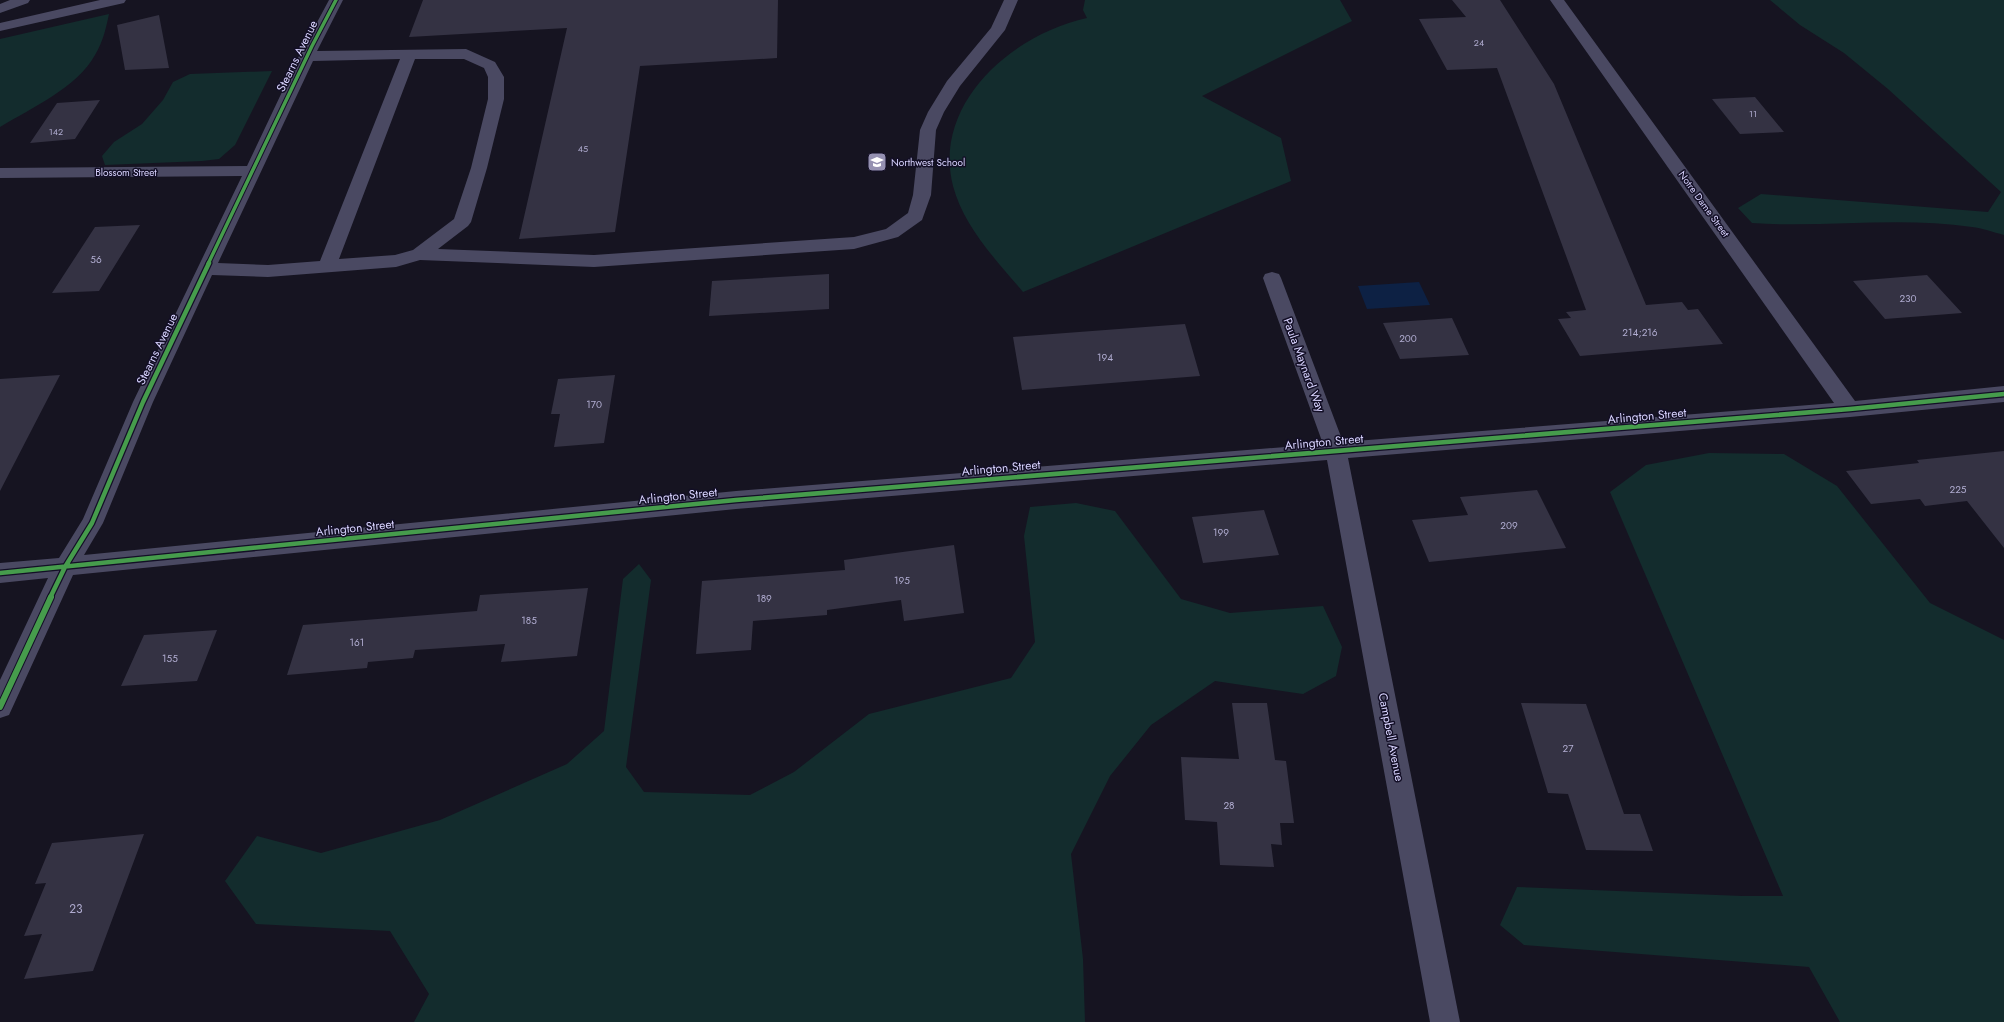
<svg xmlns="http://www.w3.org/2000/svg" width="2004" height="1022" font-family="Jost,sans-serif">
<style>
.green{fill:#132c2d}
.water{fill:#0d2144}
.building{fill:#343243}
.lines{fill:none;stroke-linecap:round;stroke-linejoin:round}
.minor{fill:#4a4962;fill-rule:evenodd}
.cycleway-far2-casing{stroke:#130f26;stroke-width:5.5}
.cycleway-far1-casing{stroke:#130f26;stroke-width:7}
.cycleway-casing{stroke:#130f26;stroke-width:8}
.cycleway-far2{stroke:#469c4c;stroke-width:3.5}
.cycleway-far1{stroke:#469c4c;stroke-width:4.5}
.cycleway{stroke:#469c4c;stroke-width:6}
.labels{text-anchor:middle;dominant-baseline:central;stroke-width:3;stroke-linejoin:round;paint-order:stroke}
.far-number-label{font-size:9px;fill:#b0acd0}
.far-poi-label{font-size:10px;fill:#d9d4ff;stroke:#130f26;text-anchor:start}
.far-street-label{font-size:10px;fill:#d9d4ff;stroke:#130f26}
.number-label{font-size:10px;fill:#b0acd0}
.street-label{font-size:12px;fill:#d9d4ff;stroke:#130f26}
.near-number-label{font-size:12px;fill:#b0acd0}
</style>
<rect width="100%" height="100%" fill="#161421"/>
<path class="green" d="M1085,0H1340L1352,21L1202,96L1281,138L1291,181L1023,292C996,260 964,227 953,186C932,103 1013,34 1087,18L1083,10Z
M1770,0H2004V235C1993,232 1982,228 1972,227C1899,216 1825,228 1752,223L1738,208L1761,194L1988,212L2001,192L1888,89L1844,53L1800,25Z
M109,14C106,28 103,42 95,55C77,88 31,108 0,127V39Z
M272,71L235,145L219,159L202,161L105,165L102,156L114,142L142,124L163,100L173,82L190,74Z
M1709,453L1784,454L1837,486L1930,603L2004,640V1022H1840L1809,967L1524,945L1500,925L1517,887L1742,896H1783L1610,492L1646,465Z
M1076,503L1115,511L1181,599L1230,613L1323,606L1342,647L1336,676L1303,694L1215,681L1151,725L1110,776L1071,854L1083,959L1085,1022H414L429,994L390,931L256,924L225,881L257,836L321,853L440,820L567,764L604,731L623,579L639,564L651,580L626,767L644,792L750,795L794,772L869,714L1011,678L1035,642L1024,536L1030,507Z"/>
<path class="water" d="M1419,282L1430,305L1367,309L1358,286Z"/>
<path class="building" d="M423,0H778L777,58L640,66L615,232L519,239L567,28L409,37Z
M1452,0H1500L1554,84L1646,305L1682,302L1688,310L1698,309L1723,344L1580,356L1558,319L1571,318L1566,312L1586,310L1497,68L1447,70L1419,19L1466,17Z
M159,15L169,68L125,70L117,25Z
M1755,97L1784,132L1740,134L1712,99Z
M100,100L75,139L30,143L57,103Z
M140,225L99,291L52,293L95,227Z
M829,274V309L709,316L712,281Z
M1927,275L1962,313L1885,319L1853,281Z
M1452,318L1469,355L1400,359L1383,323Z
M1185,324L1200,376L1022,390L1013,337Z
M60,375L0,491V379Z
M615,375L604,443L554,447L560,414H551L558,379Z
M2004,451V548L1967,501L1925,506L1920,499L1871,504L1846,471L1919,463L1917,460Z
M1537,490L1566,548L1429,562L1412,520L1468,515L1460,497Z
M1264,510L1279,555L1203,563L1192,517Z
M954,545L964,613L904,621L901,600L827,610V615L753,621L751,650L696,654L702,581L845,570L844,560Z
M588,588L577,656L501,662L505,644L415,650L413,658L368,662L367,668L287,675L303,625L477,611L480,595Z
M217,630L197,681L121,686L144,635Z
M1232,703H1267L1275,760L1286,761L1294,823H1280L1282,845L1271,844L1274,867L1220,865L1217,822L1185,820L1181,757L1239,759Z
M1521,703L1586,704L1624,814H1640L1653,851L1586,850L1568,794L1548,793Z
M144,834L93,971L24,979L42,934L24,936L46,883L35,884L52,843Z"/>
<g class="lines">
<path class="minor" d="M10,0H30L28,3L0,13V4Z
M100,0H126L124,3L0,31V23Z
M329,0H343L317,51L466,49L495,62L504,77V99L487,168L471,222L468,226L438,249L594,255L854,237L886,229L908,213L913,195L920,130L928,112L947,81L991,28L1004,0H1018L1005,30L960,86L944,112L936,130L931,195L922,220L898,237L854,249L594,267L420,260L396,267L268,277L212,275L153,402L103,523L84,555L736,491L1323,444L1263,278L1265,274L1272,272L1279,274L1281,278L1343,442L1834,403L1550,0H1564L1855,401L2004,386V402L1850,417L1348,458L1460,1022H1430L1327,460L736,509L73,575L9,715L0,718V680L48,578L0,583V563L59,558L83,519L133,402L242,176L0,178V168L247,166L299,56ZM400,59L320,261L268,265L218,263L313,61ZM415,59H464L484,68L488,77V99L471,168L454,219L413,250L395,255L339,259Z"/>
<g class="cycleway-far2-casing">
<path id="cycleway-far2" d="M208,264L312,46L336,0"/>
</g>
<g class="cycleway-far1-casing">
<path id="cycleway-far1" d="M0,573L736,500L1850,409L2004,394
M50,598L65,567L92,523L143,402L209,263"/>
</g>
<g class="cycleway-casing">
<path id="cycleway" d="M0,707L51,597"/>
</g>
<use href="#cycleway-far2" class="cycleway-far2"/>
<use href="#cycleway-far1" class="cycleway-far1"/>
<use href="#cycleway" class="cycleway"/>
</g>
<defs>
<g id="school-square" transform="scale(1)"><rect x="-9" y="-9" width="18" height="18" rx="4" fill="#9591b1" stroke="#130f26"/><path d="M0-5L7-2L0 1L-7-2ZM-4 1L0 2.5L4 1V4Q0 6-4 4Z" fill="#fff"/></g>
</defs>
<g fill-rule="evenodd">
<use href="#school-square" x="877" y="162"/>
</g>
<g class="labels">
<g class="far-number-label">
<text x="1479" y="42">24</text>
<text x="1753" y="113">11</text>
<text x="56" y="131">142</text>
<text x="583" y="148">45</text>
</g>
<g class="far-poi-label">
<text x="891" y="162">Northwest School</text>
</g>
<g class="far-street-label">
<text x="126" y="172">Blossom Street</text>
<text transform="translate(1704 204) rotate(54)">Notre Dame Street</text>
</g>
<g class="number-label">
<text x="96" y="259">56</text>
<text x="1908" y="298">230</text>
<text x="1640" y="332">214;216</text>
<text x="1408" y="338">200</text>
<text x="1105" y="357">194</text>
<text x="594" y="404">170</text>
<text x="1958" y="489">225</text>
<text x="1509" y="525">209</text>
<text x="1221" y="532">199</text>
<text x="902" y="580">195</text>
<text x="764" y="598">189</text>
<text x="529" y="620">185</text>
<text x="357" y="642">161</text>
<text x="170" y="658">155</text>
<text x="1568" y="748">27</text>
<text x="1229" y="805">28</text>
</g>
<g class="street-label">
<text transform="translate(297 56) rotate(-64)">Stearns Avenue</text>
<text transform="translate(157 349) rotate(-64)">Stearns Avenue</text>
<text transform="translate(1304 365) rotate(70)">Paula Maynard Way</text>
<text transform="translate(1647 416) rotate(-5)">Arlington Street</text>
<text transform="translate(1324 442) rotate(-5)">Arlington Street</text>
<text transform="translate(1001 468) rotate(-5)">Arlington Street</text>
<text transform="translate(678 496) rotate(-6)">Arlington Street</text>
<text transform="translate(355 528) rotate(-6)">Arlington Street</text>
<text transform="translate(1391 737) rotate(79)">Campbell Avenue</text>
</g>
<g class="near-number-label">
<text x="76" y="909">23</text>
</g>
</g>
</svg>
